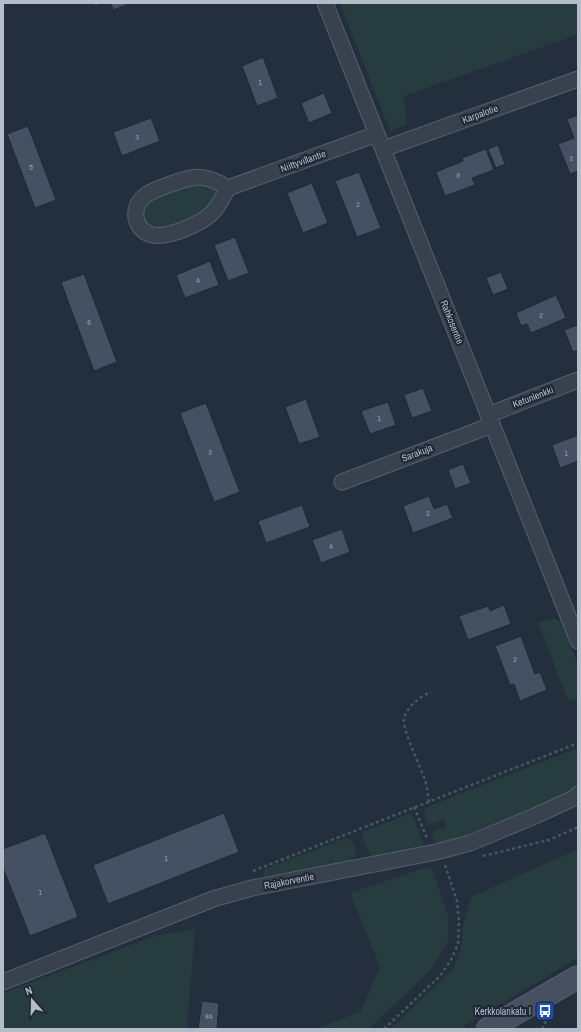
<svg xmlns="http://www.w3.org/2000/svg" width="581" height="1032" font-family="'Archivo Narrow',sans-serif">
<style>
.green{fill:#263c3f}
.building{fill:#455162;stroke:#1f2835}
.lines{fill:none;stroke-linecap:round;stroke-linejoin:round}
.minor-casing{stroke:#565f6c;stroke-width:17}
.secondary-casing{stroke:#565f6c;stroke-width:24}
.path{stroke:#44595c;stroke-width:2.5;stroke-dasharray:3 3;stroke-linecap:butt}
.minor{stroke:#38414e;stroke-width:15}
.secondary{stroke:#465061;stroke-width:22}
.labels{text-anchor:middle;dominant-baseline:central;stroke-width:4;stroke-linejoin:round;paint-order:stroke}
.number-label{font-size:8px;fill:#98a1af}
.street-label{font-size:10px;fill:#b4bcc9;stroke:#1d2633}
.poi-label{font-size:10px;fill:#b4bcc9;stroke:#1d2633;text-anchor:end}
</style>
<rect width="100%" height="100%" fill="#242f3e"/>
<path class="green" d="M340,3H578V37L576,35L404,96L407,124L390,131Z
M196,184H206L215,190L217,196C213,200 210,207 205,211C198,217 172,228 163,229C143,232 137,211 152,199C164,191 182,188 196,184Z
M555,619L561,622L578,665V701L567,698L538,622Z
M578,748V783C565,797 546,802 529,810C498,822 468,835 436,844L431,833L447,826L444,819L428,825L424,813L427,807Z
M408,814L413,816L423,843L422,848L374,857L370,855L362,837L363,832Z
M346,838C354,841 356,847 356,855L351,861L263,877L265,869Z
M578,849V958L459,1029H390L453,969L458,957L462,944L463,924L471,897Z
M431,866L448,917V942L430,971L368,1029H317L361,1011L380,967L350,893Z
M195,929L187,1029H3V993L158,935Z"/>
<path class="building" d="M93,3H104L95,6Z
M111,3H131L113,10Z
M263,57L278,98L257,106L242,66Z
M324,93L332,113L309,123L301,103Z
M578,115V171L570,174L558,144L574,138L567,119Z
M151,118L160,141L122,156L113,132Z
M28,126L56,200L35,208L7,134Z
M498,145L505,164L496,168L488,149Z
M486,149L494,170L472,178L475,185L445,196L436,172L463,161L462,158Z
M359,172L381,228L357,237L335,181Z
M312,183L328,223L303,233L287,193Z
M235,237L249,273L228,281L214,245Z
M210,261L219,285L185,298L176,275Z
M501,272L508,289L493,295L486,278Z
M84,274L117,362L94,371L61,282Z
M556,295L566,318L531,333L527,324L521,326L516,313Z
M578,325V350L573,352L564,330Z
M423,388L432,411L412,418L404,395Z
M306,399L320,437L299,444L285,407Z
M388,402L396,425L370,434L361,411Z
M206,403L240,492L214,502L180,413Z
M578,435V461L560,468L552,445Z
M463,464L471,483L455,489L448,470Z
M429,496L434,509L447,504L453,518L413,533L403,506Z
M302,505L310,527L266,543L258,521Z
M342,529L350,552L321,563L312,540Z
M504,605L511,624L468,640L459,616L488,606L490,611Z
M521,636L535,674L540,672L547,690L520,701L514,684L510,685L495,646Z
M224,813L239,852L108,904L93,865Z
M45,833L78,917L30,936L3,868V849Z
M202,1001L219,1003L217,1029H198Z"/>
<g class="lines">
<g class="minor-casing">
<path id="minor" d="M325,3L578,641
M383,149L578,79
M228,188C223,197 219,206 212,213C201,224 168,238 153,235C133,231 130,206 146,195C153,190 163,187 171,184C195,175 206,174 228,188L377,134
M488,415L578,380
M342,482L492,425
M3,982L213,899L252,888L436,852L470,843L535,816L574,798L578,794"/>
</g>
<g class="secondary-casing">
<path id="secondary" d="M488,1029L578,977"/>
</g>
<path class="path" d="M429,802C428,795 427,787 425,780C421,768 402,729 404,719C406,707 421,696 431,692
M414,807L427,838
M483,856L549,840L578,827
M253,871L578,743
M384,1029L440,976L451,960L458,944L459,922L457,901L445,865
M542,1029L545,1025V1017"/>
<use href="#minor" class="minor"/>
<use href="#secondary" class="secondary"/>
</g>
<defs>
<g id="bus-square" transform="scale(1)"><rect x="-9" y="-9" width="18" height="18" rx="4" fill="#1a4fb4" stroke="#1d2633"/><path d="M-5-6H5V4H4V6H2V4H-2V6H-4V4H-5ZM-3.5-4V0h7V-4ZM-3.5 1.2v1.5H-2V1.2ZM2 1.2v1.5H3.5V1.2Z" fill="#fff"/></g>
</defs>
<g fill-rule="evenodd">
<use href="#bus-square" x="545" y="1011"/>
</g>
<g class="labels">
<g class="number-label">
<text x="260" y="82">1</text>
<text x="137" y="137">3</text>
<text x="571" y="158">3</text>
<text x="31" y="167">5</text>
<text x="458" y="175">9</text>
<text x="358" y="204">2</text>
<text x="198" y="280">4</text>
<text x="541" y="315">2</text>
<text x="89" y="322">6</text>
<text x="379" y="418">1</text>
<text x="210" y="452">3</text>
<text x="566" y="453">1</text>
<text x="428" y="513">2</text>
<text x="331" y="546">4</text>
<text x="515" y="659">2</text>
<text x="166" y="858">1</text>
<text x="40" y="892">1</text>
<text x="209" y="1016">84</text>
</g>
<g class="street-label">
<text transform="translate(480 114) rotate(-20)">Karpalotie</text>
<text transform="translate(303 161) rotate(-20)">Niittyvillantie</text>
<text transform="translate(452 322) rotate(68)">Rahkosentie</text>
<text transform="translate(533 397) rotate(-21)">Ketunlenkki</text>
<text transform="translate(417 453) rotate(-21)">Sarakuja</text>
<text transform="translate(289 881) rotate(-11)">Rajakorventie</text>
</g>
<g class="poi-label">
<text x="531" y="1011">Kerkkolankatu I</text>
</g>
</g>
<rect width="581" height="1032" fill="none" stroke="#b4bcc9" stroke-width="8"/>
<g transform="translate(32 1000) rotate(340)" stroke="#1d2633" stroke-width="3" paint-order="stroke">
<path d="M0-3L7 15L0 10L-7 15Z" fill="#b4bcc9"/>
<text y="-6" font-size="11" font-weight="bold" text-anchor="middle" fill="#b4bcc9">N</text>
</g>
</svg>
